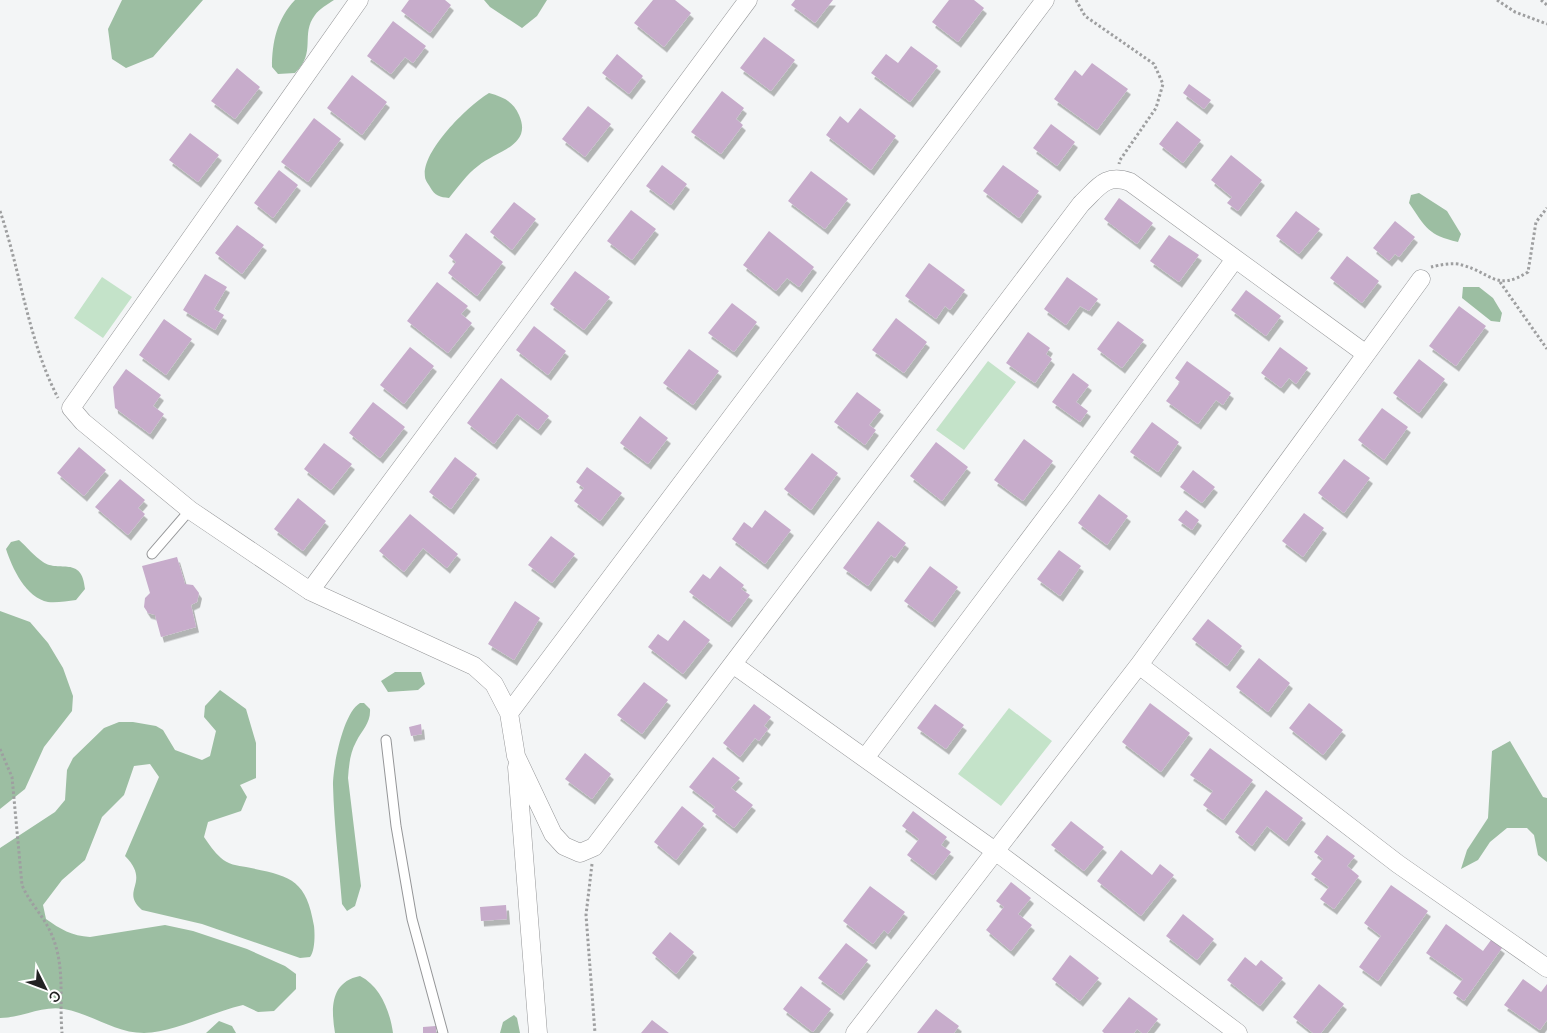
<svg xmlns="http://www.w3.org/2000/svg" width="1547" height="1033" font-family="Manrope,sans-serif">
<style>
.green{fill:#c4e3c9}
.forest{fill:#9cbea2}
.building{fill:#c7accb;filter:url(#shadow)}
.lines{fill:none;stroke-linecap:round;stroke-linejoin:round}
.lane-casing{stroke:#959698;stroke-width:11}
.street-casing{stroke:#959698;stroke-width:19}
.path{stroke:#9e9fa0;stroke-width:3;stroke-dasharray:2.5 2.5;stroke-linecap:butt}
.lane{stroke:#fff;stroke-width:9}
.street{stroke:#fff;stroke-width:18}
</style>
<defs>
<filter id="shadow"><feDropShadow dx="3" dy="5.5" stdDeviation="0" flood-color="#0004"/></filter>
</defs>
<rect width="100%" height="100%" fill="#f3f5f6"/>
<path class="green" d="M102,277L132,297L103,338L74,318Z
M988,361L1016,382L964,450L936,430Z
M1009,708L1052,741L1001,806L958,774Z"/>
<path class="forest" d="M122,0H203L153,57L126,68L112,59L108,29Z
M295,0H334C328,4 319,9 315,15C300,35 317,52 295,73L278,74L272,67C272,42 277,19 295,0Z
M484,0H547L537,16L522,28L490,7Z
M489,93C503,97 513,101 519,115C533,146 496,151 478,166C467,174 458,187 449,198C440,197 435,196 430,187C429,185 425,180 425,177C421,151 469,105 489,93Z
M1419,193L1447,211L1461,234L1458,242C1428,235 1426,228 1409,203L1411,195Z
M1463,287H1479L1493,298L1502,313L1500,322L1491,321L1462,298Z
M19,540C27,547 34,556 43,562C59,573 82,555 85,589L76,600C67,601 57,603 48,602C26,598 12,568 6,549L11,542Z
M0,611L30,622L48,643L63,668L73,696L72,711L44,747L25,789L0,809Z
M395,672H421L425,684L418,690L388,692L381,681Z
M220,690L246,709L256,743V778L240,785L247,797L241,811L208,822L204,837C209,844 214,852 221,858C227,864 238,866 246,867C290,876 306,878 314,926C315,934 315,951 310,957L300,958L202,924L142,910C119,890 152,883 125,856L159,777L150,764L134,766L124,795L102,817L85,860L62,880L43,905L46,919C60,929 72,936 90,937L165,925L193,931L247,949L285,966L296,974V989L274,1011L258,1012L243,1005C212,1012 175,1032 144,1033C115,1033 92,1014 64,1009C43,1005 21,1018 0,1018V848L55,812L65,800L67,770L73,758L104,728L119,722H133L156,726L163,730L175,750L202,760L210,756L216,731L204,717L205,706Z
M360,703H364L370,709C371,723 362,730 356,742C350,753 349,765 348,778L361,886L355,906L347,911L342,904C339,865 334,824 333,785C333,766 343,713 360,703Z
M1510,741L1543,797L1547,798V862L1538,855L1534,835L1527,828H1507L1490,842L1478,860L1461,869L1467,850L1488,818L1492,751Z
M360,976C380,986 390,1011 393,1033H335C331,1009 330,982 360,976Z
M514,1015L517,1018L520,1033H500L503,1022Z
M219,1021L232,1026L236,1033H206Z"/>
<path class="building" d="M409,0H445L451,5L430,33L401,11Z
M653,0H675L691,13L664,47L634,23Z
M795,0H833L815,23L791,5Z
M949,0H974L984,8L958,42L932,22Z
M393,21L426,46L413,63L405,57L391,74L367,56Z
M764,37L795,60L771,91L740,68Z
M911,46L938,66L910,102L871,73L886,54L898,63Z
M617,54L643,76L629,94L602,73Z
M1092,63L1128,89L1097,130L1054,99L1075,70L1082,76Z
M237,68L260,87L235,119L211,101Z
M352,75L387,102L362,135L327,108Z
M1189,84L1211,100L1204,109L1183,93Z
M722,91L744,108L736,119L743,125L721,154L691,132Z
M588,106L611,124L585,157L562,139Z
M860,108L896,136L871,170L826,135L840,116L848,123Z
M314,118L341,139L308,182L281,162Z
M1177,121L1201,140L1183,163L1159,144Z
M1051,124L1075,142L1057,166L1033,148Z
M190,133L219,155L198,182L169,160Z
M1231,155L1262,180L1238,211L1227,203L1232,197L1211,180Z
M662,165L687,184L671,205L646,186Z
M1003,165L1039,191L1019,218L983,191Z
M279,170L298,185L273,218L254,203Z
M811,171L848,199L825,229L788,201Z
M1119,198L1153,223L1137,244L1104,219Z
M514,202L536,219L512,250L490,232Z
M631,210L656,229L632,260L607,241Z
M1296,211L1320,229L1299,254L1276,236Z
M1395,221L1415,237L1399,257L1395,254L1389,261L1373,248Z
M237,225L264,245L242,274L215,253Z
M769,231L814,267L799,287L787,278L776,291L743,265Z
M466,233L503,262L477,296L448,273L456,262L449,256Z
M1169,235L1199,255L1179,282L1150,261Z
M1347,256L1379,281L1362,303L1330,278Z
M929,263L965,290L950,310L945,306L936,319L905,296Z
M575,271L610,297L584,330L550,304Z
M205,274L227,287L214,309L224,315L215,330L183,310Z
M1067,277L1098,299L1089,311L1080,306L1066,325L1044,309Z
M437,282L468,306L461,314L472,323L448,353L407,321Z
M1246,290L1281,316L1266,336L1231,310Z
M732,303L757,322L734,352L708,333Z
M1459,306L1486,326L1456,366L1429,346Z
M896,318L927,342L904,373L872,350Z
M164,319L192,339L166,375L139,355Z
M1118,321L1144,340L1122,368L1097,349Z
M534,326L566,351L548,375L516,350Z
M1028,332L1050,348L1046,354L1052,359L1035,383L1006,363Z
M410,347L434,366L404,404L380,385Z
M1280,347L1308,368L1296,384L1289,378L1281,388L1261,373Z
M689,349L719,371L693,405L663,383Z
M1419,359L1445,379L1419,413L1393,393Z
M1187,361L1231,393L1223,405L1216,400L1198,424L1166,401L1180,382L1175,378Z
M126,369L161,395L153,406L164,414L150,434L115,408L113,387Z
M1073,373L1089,385L1076,402L1088,411L1080,422L1052,402Z
M501,378L549,416L538,430L517,414L494,444L467,423Z
M857,392L881,410L869,425L876,430L865,445L834,422Z
M373,402L405,427L380,458L349,433Z
M1382,408L1408,427L1384,460L1358,440Z
M640,416L668,438L648,464L620,443Z
M1152,422L1179,442L1158,472L1130,452Z
M1024,439L1053,461L1023,501L994,480Z
M936,442L968,467L942,501L910,476Z
M324,443L352,464L331,490L304,469Z
M79,447L106,470L84,496L57,473Z
M812,453L838,473L811,510L784,489Z
M455,457L477,474L451,509L429,492Z
M1344,459L1370,478L1344,513L1318,493Z
M587,467L622,493L600,521L574,501L584,488L576,482Z
M1193,470L1215,487L1202,503L1180,487Z
M120,479L145,500L138,508L145,514L128,535L95,507Z
M1099,494L1128,516L1107,545L1078,523Z
M298,498L326,521L303,551L274,529Z
M765,510L791,530L765,564L732,539L744,522L752,528Z
M1186,510L1199,520L1192,530L1178,520Z
M1304,513L1324,528L1303,557L1282,541Z
M410,514L458,554L447,568L423,548L404,572L379,551Z
M878,521L906,543L895,558L891,555L868,586L843,568Z
M551,536L575,554L552,583L528,565Z
M1059,550L1081,566L1060,596L1037,579Z
M177,557L185,584L193,585L199,593L197,602L191,605L196,627L161,637L155,615L148,613L144,607L145,598L150,593L142,566Z
M720,566L744,585L741,589L750,595L729,622L689,592L703,574L710,579Z
M930,566L958,587L932,622L904,601Z
M515,601L540,618L514,660L488,644Z
M1208,619L1242,646L1227,666L1192,639Z
M684,620L710,640L683,674L648,647L658,634L668,641Z
M1259,658L1290,683L1268,712L1236,687Z
M644,682L668,700L642,734L617,715Z
M1150,703L1190,733L1161,772L1122,742Z
M1309,703L1343,730L1323,755L1289,728Z
M754,704L771,717L764,726L768,729L759,741L755,738L740,757L723,743Z
M935,704L964,725L946,749L917,728Z
M421,724L422,734L411,736L409,727Z
M1210,748L1253,780L1223,820L1203,805L1213,791L1190,775Z
M585,753L611,774L592,799L565,779Z
M713,757L740,778L731,788L753,805L734,828L712,811L715,807L689,787Z
M1266,790L1303,818L1286,841L1267,826L1252,846L1235,832Z
M682,806L704,824L676,860L654,842Z
M913,811L947,837L941,845L951,852L933,875L907,855L919,839L902,826Z
M1071,821L1104,847L1084,871L1051,845Z
M1327,835L1355,856L1347,866L1359,876L1334,909L1320,899L1329,887L1311,874L1323,859L1314,852Z
M1121,850L1152,875L1160,864L1174,875L1141,916L1097,881Z
M1011,882L1031,898L1018,914L1032,925L1011,951L986,930L1004,907L996,901Z
M1391,885L1428,911L1378,981L1359,967L1381,936L1364,923Z
M870,886L905,912L888,934L884,930L873,944L843,921Z
M506,905L507,919L481,921L480,907Z
M1183,914L1214,939L1197,960L1166,936Z
M1446,924L1483,951L1491,940L1502,948L1464,1001L1453,993L1463,979L1426,953Z
M670,932L694,952L676,974L652,953Z
M846,943L868,960L841,995L818,978Z
M1070,955L1099,978L1080,1001L1052,979Z
M1245,957L1256,966L1261,960L1283,978L1260,1006L1227,980Z
M1523,979L1541,992L1547,984V1020L1540,1030L1504,1005Z
M1319,984L1344,1004L1321,1033H1313L1293,1017Z
M801,986L831,1009L813,1032L783,1009Z
M1129,997L1158,1019L1147,1033H1142L1137,1029L1134,1033H1104L1102,1031Z
M936,1009L959,1026L954,1033H917Z
M652,1020L669,1033H641Z
M436,1026V1033H423V1027Z"/>
<g class="lines">
<g class="lane-casing">
<path id="lane" d="M152,554L190,510
M386,740L396,826L412,919L443,1033"/>
</g>
<g class="street-casing">
<path id="street" d="M359,0L71,408L83,422L190,510L310,591L474,666L494,684L509,713L516,756L553,834L564,846L580,853L594,847L1081,204C1098,188 1105,173 1130,182L1366,354
M310,591L748,0
M734,665L995,851L1238,1033
M1139,665L1398,864L1547,968
M509,713L1045,0
M865,758L1065,492L1235,259
M517,767L538,1033
M855,1033L1139,665L1421,279"/>
</g>
<path class="path" d="M1076,0L1085,16L1154,64L1163,84L1156,108L1120,160L1119,164
M1497,0L1515,12L1547,24
M1541,0L1547,5
M0,211C21,273 28,340 58,398
M1431,267C1439,265 1454,262 1462,265C1492,273 1496,292 1528,272L1536,222L1547,208
M1500,282L1547,349
M0,749L12,777L22,885C29,902 42,914 50,931C66,964 59,998 62,1033
M592,864L586,915L595,1033"/>
<use href="#lane" class="lane"/>
<use href="#street" class="street"/>
</g>
<g transform="translate(45 988) rotate(132)" stroke="#ffffff" stroke-width="4" paint-order="stroke">
<path d="M0-4L9 19L0 12L-9 19Z" fill="#222223"/>
<text y="-8" font-size="14" font-weight="bold" text-anchor="middle" fill="#222223">С</text>
</g>
</svg>
